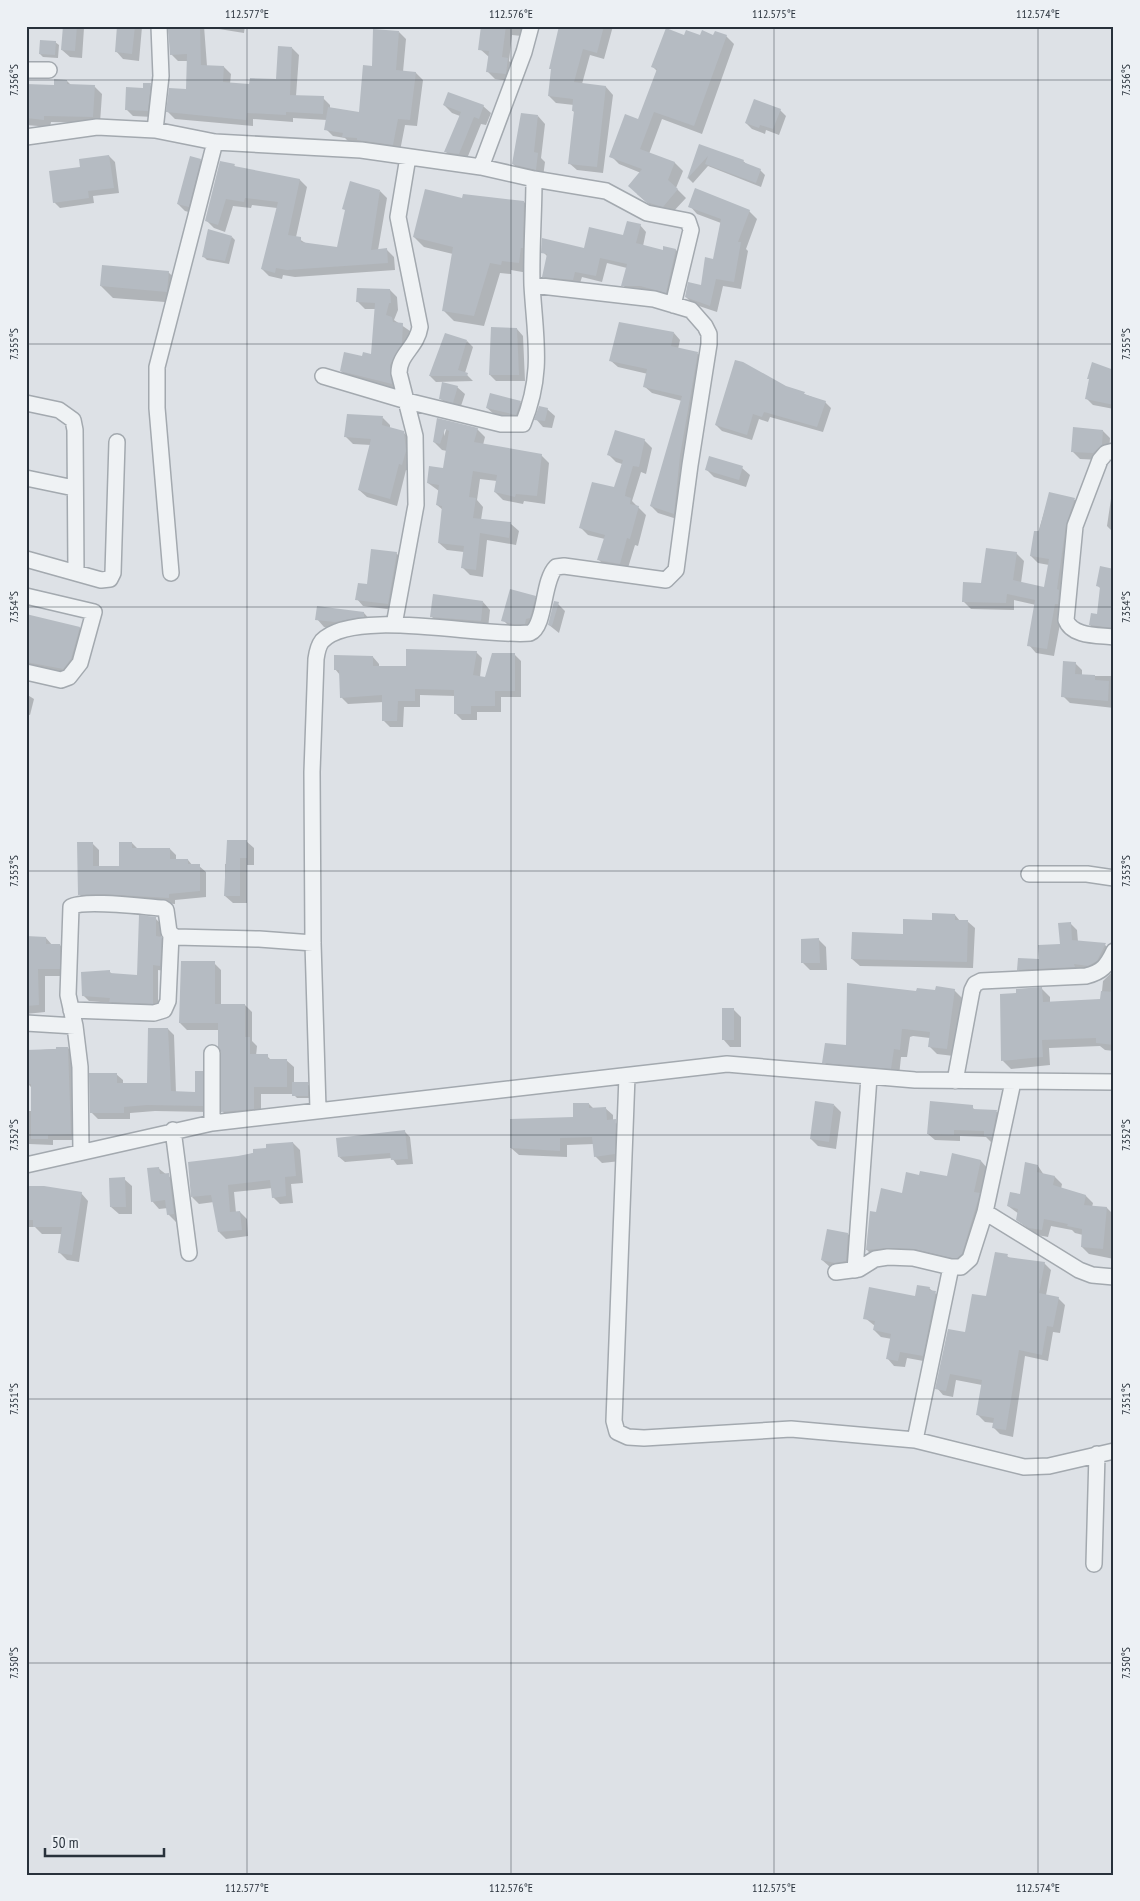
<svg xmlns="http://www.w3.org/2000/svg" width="1140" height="1901" font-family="'PT Sans Narrow',sans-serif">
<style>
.shadow{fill:#0003;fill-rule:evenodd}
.building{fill:#b5bbc2}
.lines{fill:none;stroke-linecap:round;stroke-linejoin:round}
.minor-casing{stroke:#a3a9af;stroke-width:18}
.minor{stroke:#eff2f4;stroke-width:15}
.ticks{fill:none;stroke:#28313b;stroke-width:1;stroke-opacity:0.45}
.neatline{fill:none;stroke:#28313b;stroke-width:2}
.ticks-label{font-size:12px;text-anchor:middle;fill:#28313b}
</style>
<rect width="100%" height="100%" fill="#dde1e6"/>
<path class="shadow" d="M64,26H82L84,28L82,58L70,57L62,50Z
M119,26L142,27L139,61L123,59L116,51Z
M168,26H204L207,66L224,67L231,74L230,84L250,85L277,80L292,48L299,55L296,96L323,98L330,105V108L360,113L373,67L399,32L406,39L403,72L416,73L423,80L417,126L405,125L400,151L351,144L345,138L333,136L326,129L327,120L293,118V122L253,119V126L175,119L168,112L187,90L188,61H178L171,54Z
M215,26H245L244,33L219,29Z
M482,26H524L522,36L512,35L509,61L514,66L513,81L495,79L487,71L489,57L480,49Z
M562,26H613L604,59L590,55L582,84L606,87L613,95L603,173L577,170L569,163L575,113L573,111L574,105L556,103L549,96Z
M685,36H726L734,44L702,134L662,119L649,154L675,163L683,171L676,188L686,198L671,214L656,210L637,194L641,173L619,164L611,156L639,121L657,71L653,67Z
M55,42L59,45L58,58L43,57L40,54Z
M67,81L71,85L95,87L102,94L100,123L51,122L50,127L26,125V95Z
M150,85L156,91L153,117L133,116L127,110Z
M444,105L483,106L491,113L486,125L481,124L466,161L453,159L446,152L460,116L452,113Z
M780,110L786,116L779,135L766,130L765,134L752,129L746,123Z
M538,116L545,124L541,158L545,162L543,177L521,172L513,164Z
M700,146L743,161L749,166L760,170L765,175L761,187L708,166L693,183L688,178Z
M109,156L115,162L119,193L93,196L94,203L60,208L54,202L81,168Z
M200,160L208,167L196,214L185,211L178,204Z
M234,165L236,168L300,180L307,187L296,237L307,244L338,249L380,191L387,198L378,250H387L394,257L395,270L295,277L283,275L282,279L269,276L262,269L277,208L252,205L251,208L233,206L225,232L214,228L207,221Z
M463,200L524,202L534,212L528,273L511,270V274L500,273L484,326L454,321L444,311L453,254L424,247L414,237Z
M690,206L749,211L757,219L746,249L748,251L741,289L723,286L717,312L693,304L686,297L702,287L714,260L721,223L697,214Z
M640,225L646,232L643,246L664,251L676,250L682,257L673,298L629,292L623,285L627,268L607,263L602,282L582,277L579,286L549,283L543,276L548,257L543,252L585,250L624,237Z
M232,237L235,240L229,264L207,260L204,257Z
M168,272L180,283L178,303L113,298L101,286Z
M390,290L397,297L398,310L394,320L410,331L408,351L398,390L348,378L341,371L363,358L372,355L376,309H365L358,302Z
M517,329L523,336L525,381H496L490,375Z
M674,333L680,340L678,349L698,354L704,360L680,520L658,513L651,506L682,401L652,393L645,387L648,374L618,367L611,361Z
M467,341L473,347L465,373L473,381L436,382L430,376Z
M1114,371V409L1093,405L1087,399Z
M457,387L465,394L460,409L448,406L441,399Z
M786,387L825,402L831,408L823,432L770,417L768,422L759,419L752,440L722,431L716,425Z
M520,402L528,410L524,421L495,415L487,408Z
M547,409L555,416L552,428L543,427L536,419Z
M383,418L390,425V428L403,432L411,440L409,471L406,470L397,506L367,497L359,490L371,445L353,444L345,436Z
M438,419L477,429L485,437L483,445L541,455L549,463L545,504L524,501L523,504L503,500L495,492L497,481L480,479L477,500L483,507L481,520L511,524L519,531L516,545L487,540L483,577L470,575L462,567L464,552L447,550L439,543L443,510L437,505L439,491L428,483L444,469L447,451L442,450L434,442ZM448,424L444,436V429Z
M1103,431L1110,438L1109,452L1101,460L1080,459L1072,451Z
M644,440L652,448L646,474L641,472L632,501L646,515L638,546L635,545L627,571L606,567L599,560L605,539L588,535L580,527L615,489L622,464L616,462L609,455Z
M742,468L750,475L746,487L714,477L707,470Z
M1113,485H1114V533L1107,526Z
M1050,493L1075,500L1082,507L1054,656L1036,653L1029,645L1036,605L1014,600V610L971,609L963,601L1016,553L1024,561L1021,583L1045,588L1049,565L1038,563L1031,556Z
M396,553L403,560L395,610L363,606L357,599Z
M1114,570V635L1099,633L1090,625L1098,616L1101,589L1097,585Z
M535,597L541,603L531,629L509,626L503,620Z
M483,602L490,610L488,628L439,624L432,617Z
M558,604L565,611L559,633L549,625Z
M364,613L371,621L343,629L324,627L317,619Z
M26,615L80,628L84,632L76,663L66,674L26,665Z
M476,652L482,658L480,677L486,679L515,655L521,661V697H501V712H477V720H462L455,713L456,696L420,695V707H404L403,727H390L383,720L384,702L348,704L342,698L340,675L335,669L373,657L379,664V667H407Z
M1075,663L1082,670V676H1114V708L1070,703L1063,696Z
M26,694L34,699L30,715L26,714Z
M246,841L254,848V865H247V903H233L225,896V864H228Z
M92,843L99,850V868H120L132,843L138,849H170L176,855V860H188L193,866H199L206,872V897L175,900V904L109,900L86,901L80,895Z
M955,915L960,921H967L975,928L973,968L860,966L852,959L933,922Z
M155,918L161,924V938L167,944L166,971L158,970V1009L116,1007L112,1003L89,1001L83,995L110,972L113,975L138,977Z
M1070,923L1077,930L1078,942L1105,945L1112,951L1096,972L1025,976L1018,969L1040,960L1062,946Z
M46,938L53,946L60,945L67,953V976H45V1012L26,1014V971Z
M819,940L826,947L827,970H810L802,962Z
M214,963L221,970V1005H245L252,1012V1041L257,1046L256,1056H267L271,1060H286L294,1067V1084H307L311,1087V1098H297L293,1094H261V1116L230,1119L223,1112V1053L220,1030H187L180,1023Z
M1114,970V1051L1105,1050L1100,1046L1049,1048L1050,1065L1011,1069L1003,1061L1017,994L1042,989L1050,997V1003L1101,1001L1103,981Z
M954,990L962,998L954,1056L937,1054L929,1046L930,1038L913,1036L910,1037L907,1057H901L899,1076L832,1070L824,1062L917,993Z
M734,1010L741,1017V1047H730L723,1039Z
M168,1029L174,1035L176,1093H197L202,1072L209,1079V1112L155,1111L130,1113V1119H98L91,1112L116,1074L123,1080V1084H148Z
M68,1048L74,1054L77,1140H53V1145L29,1144V1149H26V1111H32V1088L27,1083V1051Z
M589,1104L594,1109L605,1108L613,1115V1121L623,1128L621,1161L602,1163L595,1156L594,1144L567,1145V1157L519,1155L511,1148L574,1118Z
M834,1105L841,1112L836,1149L818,1146L811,1139Z
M972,1107L976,1111L997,1112L1003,1118L998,1143H992L986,1137L960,1136V1141L935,1140L928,1134Z
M405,1132L410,1137L413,1164L397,1165L392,1158L345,1162L339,1157Z
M293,1143L300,1150L303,1183L291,1184L293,1203L280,1204L273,1197L272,1188L234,1192L236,1213L240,1212L247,1219L248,1236L226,1239L219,1232L214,1202L199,1204L192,1197L239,1157Z
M953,1155L981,1161L988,1169L969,1261L874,1257L867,1250L877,1213L903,1194L948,1178Z
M1038,1166L1044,1175L1055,1177L1062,1184L1061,1189L1086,1196L1093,1203L1092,1207L1107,1208L1114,1215V1259L1089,1254L1082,1247L1083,1235L1075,1233L1072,1230L1051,1226L1048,1237L1037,1235L1017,1220L1019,1214L1008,1206L1021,1196Z
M158,1168L176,1182L181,1221L176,1222L168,1214V1208L159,1209L152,1201Z
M124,1179L132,1186V1214H119L111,1207Z
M26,1187L81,1193L88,1201L79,1262L67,1260L59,1252L62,1234H42L35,1227H26Z
M848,1234L855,1242L853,1268L843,1270L830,1267L822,1260Z
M1007,1256L1011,1259L1044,1263L1051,1270L1046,1295L1058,1298L1065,1305L1060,1333L1053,1332L1048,1361L1025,1356L1013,1437L1000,1434L993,1427L994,1423L985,1422L978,1415L982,1385L956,1380L953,1397L943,1395L937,1388L987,1298Z
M929,1288L942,1299L929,1362L907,1358L905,1367L894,1366L888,1359L892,1339L881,1337L874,1330L875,1326L865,1318L916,1297Z"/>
<path class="building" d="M63,26H77L75,51L61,50Z
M117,26H135L132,54L115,52Z
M168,26H200L201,65L224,66L223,82L249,84L250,78L276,79L278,46L292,47L290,95L324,96L323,114L286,112V115L247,113L246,120L166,112L169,88L186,89L187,54L170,55Z
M481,26H506L502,57L508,58L506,74L486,72L489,51L478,50Z
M559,26H604L597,53L583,49L574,82L606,86L597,167L568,164L574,111H572L573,99L548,96L551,69H549Z
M666,28L684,35L686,30L700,35L702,30L713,35L715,31L727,35L694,126L654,112L640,149L675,162L668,180L678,189L663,207L646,202L628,186L642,169L609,157L625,114L638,119L657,69L651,67Z
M373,29L399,31L396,70L416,72L410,120L398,119L393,145L357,140V138L342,137L343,133L324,130L328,107L359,112L363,65L372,66Z
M40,40L56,41L55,55L39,54Z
M54,79L67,80V84L95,85L93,117L44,116V120L26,118V84L54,85Z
M143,83H151L148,111L125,110L126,87L143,88Z
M448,92L484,105L479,119L474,117L459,154L444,152L461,112L443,105Z
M754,99L781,109L773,129L760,125L759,128L745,123Z
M521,113L538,115L534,152L538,153L536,170L512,164Z
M699,144L744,160L743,162L761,169L756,183L705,164L708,156L687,179Z
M109,155L114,188L88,191L89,198L53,203L49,171L80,167L79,159Z
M190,156L201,159L189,207L177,204Z
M220,161L235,164L234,166L300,179L288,235L301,237V242L337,247L345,210L342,209L350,181L380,190L371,250L387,248L388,263L287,270L276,268L275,273L261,269L278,202L245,198L244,202L226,199L218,225L205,221Z
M695,188L750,210L738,242H741L734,282L716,279L710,306L685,297L688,282L701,285L705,257L713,259L721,219L688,207Z
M425,189L462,198L463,194L524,201L523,248H521L519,263L502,261L501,265L490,263L474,316L442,311L453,247L413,237Z
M627,221L641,224L636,243L663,250V246L676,249L666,293L640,286H621L627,264L600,258L596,276L575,272L573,280L542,277L547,254L541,253L542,238L584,248L589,227L623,235Z
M208,229L232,236L225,261L202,257Z
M102,265L169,271L167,292L100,286Z
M357,288L390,289L391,303H389L386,315L392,317L393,322L403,323L402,344L390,365L392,384L340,371L344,352L362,356L363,352L371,354L375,303L356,302Z
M619,322L674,332L671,346L698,352L680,456L674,514L650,506L682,396L643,387L647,369L609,361Z
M491,327L517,328L519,375H489Z
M445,333L467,340L458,370L468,373L467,376H429Z
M735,360L743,362L786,386L805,392L804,394L826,401L817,427L764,412L762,417L753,414L747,435L715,425Z
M1092,362L1114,370V405L1085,399L1089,379H1087Z
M442,382L458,386L453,403L439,399Z
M490,393L521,401L516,415L486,408Z
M539,406L548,408L545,421L534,420Z
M347,414L383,416L382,425L404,431L406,451L402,465L399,464L390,499L358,490L371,439L344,437Z
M437,418L478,428L474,442L542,454L537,496L516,494L515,497L494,492L497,475L473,471L469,497L476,498L473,518L511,522L509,538L480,533L476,570L461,568L464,546L438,543L442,506L436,505L439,485L427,483L429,466L443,468L449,431L445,429L440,444L433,442Z
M1073,427L1103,430L1102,445L1093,453L1071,452Z
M615,430L645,439L639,467L633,466L626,490L625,496L631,498L630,504L639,506L630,539L627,538L620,564L597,560L605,535L579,528L592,482L614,487L623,460L607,455Z
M709,456L743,466L739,480L705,470Z
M1049,492L1075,498L1066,525L1057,589L1059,590L1058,604H1055L1047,649L1027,646L1035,600L1007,594L1006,603L962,602L963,582L981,583L986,548L1017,552L1013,580L1044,587L1049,559L1030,556L1034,531H1039Z
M371,549L397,552L388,604L355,600L358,583L367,584Z
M1100,566L1114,569V628L1089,625L1091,613L1097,614L1100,587L1096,586Z
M510,589L536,596L530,618L526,619L525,624H513L501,621Z
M433,594L483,601L481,621L430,617Z
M554,601L559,602L552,626L548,625Z
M317,606L364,612V617L335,622L315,620Z
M26,614L80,627L71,659L63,669L26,662Z
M406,649L477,651L473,675L485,677L492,653H515V691H495V706H471V714H454V690L415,689V701H398L397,721H382V695L340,698L339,670H334V655L373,656V666H406Z
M1063,661L1076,662L1075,674L1095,675V680L1109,681L1108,701L1061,697Z
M227,840H247V858H240V896H224Z
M77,842H93V866H119V842H132V848H170V859H188V864H200V891L169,894V898L101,894L78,895Z
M932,913L955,914V920H968L967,962L851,959L852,932L903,934V919L932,920Z
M139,915L156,917V936L162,937L160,966L153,965V1004L109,1002L110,998L82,996L81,972L110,970V973L137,975Z
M1071,922L1072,940L1106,943L1097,961L1088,966L1074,964L1075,967L1017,970L1018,958L1039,959L1038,945L1060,944L1058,923Z
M26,936L46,937V944H60V969H38L39,1005L26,1006Z
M819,938L820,963H801V939Z
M181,961H215V1004H245V1037H250V1054H268V1059H287V1087H254V1109L221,1112V1053L218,1047V1023H179Z
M847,983L916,991L917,988L935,990L936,986L955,989L947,1049L928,1047L930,1032L904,1029H902L900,1050L894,1049L891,1069L822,1063L825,1043L846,1045Z
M1042,987L1043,1002L1100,999L1101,991L1114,992V1045L1096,1043V1038L1042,1040L1043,1057L1001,1061L1000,994L1016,993V989Z
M722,1008H734V1040H722Z
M148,1028H168L171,1091L195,1092V1071H203V1106L147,1105L124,1107V1113H90L89,1073H117V1083H147Z
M56,1047H68L71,1134L48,1135V1139H31V1084H26V1050L56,1049Z
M292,1082H308V1096H292Z
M815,1101L834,1104L829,1142L810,1139Z
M930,1101L973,1105V1109L997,1110L992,1137L984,1136V1131L954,1130V1135L927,1134Z
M573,1103H589V1108L606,1107L607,1120L616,1119L615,1154L594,1157L592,1137L560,1138V1151L510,1148V1119L573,1117Z
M405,1130L408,1159L391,1160L390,1153L338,1157L336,1138Z
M293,1142L296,1176L285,1177L286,1196L272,1198L270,1180L228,1185L230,1212L240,1211L242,1230L218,1232L211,1195L191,1197L188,1162L238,1156L253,1153V1149L266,1148V1144Z
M952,1153L981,1160L974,1192L980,1193L962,1254L957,1258H952L914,1249L888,1248L866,1250L870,1211L876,1212L881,1188L902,1193L906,1172L919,1175L920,1171L947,1176Z
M1025,1162L1038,1165L1037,1172L1055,1176L1053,1185L1086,1195L1084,1205L1107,1207L1103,1249L1081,1247L1082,1229L1067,1226L1068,1224L1044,1219L1042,1230L1029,1228L1016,1220L1018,1209L1007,1206L1010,1192L1020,1194Z
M159,1167L160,1174L169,1173L174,1214L167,1215L165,1200L151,1202L147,1168Z
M125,1177L126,1207H110L109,1178Z
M26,1186H44L82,1192L72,1255L58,1253L62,1227H33V1220H26Z
M827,1229L848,1233L846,1261L835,1263L821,1260Z
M995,1252L1008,1254L1007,1257L1045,1262L1039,1293L1059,1297L1053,1327L1047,1326L1042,1355L1019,1350L1006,1430L992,1428L994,1418L976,1415L982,1380L950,1374L946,1391L935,1389L948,1329L965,1332L972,1294L986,1296Z
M917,1285L930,1287L929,1290L936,1291L923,1356L900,1352L898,1361L886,1359L891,1334L873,1330L875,1321L863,1319L869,1287L915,1296Z"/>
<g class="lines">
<g class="minor-casing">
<path id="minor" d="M26,70H49
M155,130L161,76L159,26
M26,137L97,127L155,130L215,142L361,150L481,167L534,179C534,214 531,250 532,285C535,338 544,372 523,424H501L407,401L323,376
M481,167L524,52L531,26
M534,179L606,191L647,213L688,221L691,230L673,305
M26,403L59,410L73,420L75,430L76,572
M1114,451L1106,453L1100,460L1075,526L1066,620C1072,637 1099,635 1114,637
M26,478L74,488
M26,559L101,580L110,579L113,573L117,442
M171,573L157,408V367L215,142
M26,596L94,612L80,663L69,677L61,680L26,672
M394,625L416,505L415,436L399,373C399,354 417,347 420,327L398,217L408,157
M1029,874H1087L1114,878
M71,1010L154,1013L164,1010L168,1001L171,935
M26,1023L75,1026
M627,1076L614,1421L617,1432L628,1437L644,1438L791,1429L915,1440L1024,1467L1049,1466L1114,1451
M955,1081L972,990L975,984L981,981L1086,976C1102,972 1107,966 1114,951
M318,1109L313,943L312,772L316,659C317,652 318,646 322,641C354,607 485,638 530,633C546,626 542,581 556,567L564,566L666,580L676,570L690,465L709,344V334L705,326L691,310L654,299L532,285
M212,1123V1053
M173,1130L189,1253
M81,1152L80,1067L75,1026L68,995L71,907C84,899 145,907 163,908L166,910L169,932L175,937L259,939L313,943
M26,1165L212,1123L727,1064L915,1080L1114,1082
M985,1212L1013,1082
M855,1270L869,1077
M836,1272L859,1269L875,1259L888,1257L913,1258L951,1267H961L970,1259L985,1212L1079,1270L1092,1275L1114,1277
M915,1440L951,1267
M1094,1564L1097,1454"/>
</g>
<use href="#minor" class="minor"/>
</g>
<path class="ticks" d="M247,26V1875M511,26V1875M774,26V1875M1038,26V1875M26,80H1114M26,344H1114M26,607H1114M26,871H1114M26,1135H1114M26,1399H1114M26,1663H1114"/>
<rect width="1140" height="1901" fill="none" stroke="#ecf0f4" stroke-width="55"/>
<path d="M45 1848v8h119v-8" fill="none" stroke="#28313b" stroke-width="2.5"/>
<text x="52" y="1848" font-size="15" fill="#28313b" stroke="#ecf0f4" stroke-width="4" paint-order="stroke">50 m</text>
<rect x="28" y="28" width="1084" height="1846" class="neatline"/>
<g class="ticks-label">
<text x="247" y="18">112.577°E</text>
<text x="511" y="18">112.576°E</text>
<text x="774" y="18">112.575°E</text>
<text x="1038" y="18">112.574°E</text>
<text transform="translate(1126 80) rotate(-90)" y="4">7.356°S</text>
<text transform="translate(14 80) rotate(-90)" y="4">7.356°S</text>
<text transform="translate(1126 344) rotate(-90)" y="4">7.355°S</text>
<text transform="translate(14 344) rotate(-90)" y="4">7.355°S</text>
<text transform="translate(1126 607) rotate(-90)" y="4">7.354°S</text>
<text transform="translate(14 607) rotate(-90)" y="4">7.354°S</text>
<text transform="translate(14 871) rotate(-90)" y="4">7.353°S</text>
<text transform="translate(1126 871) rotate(-90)" y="4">7.353°S</text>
<text transform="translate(14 1135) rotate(-90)" y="4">7.352°S</text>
<text transform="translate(1126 1135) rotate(-90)" y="4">7.352°S</text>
<text transform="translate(1126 1399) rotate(-90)" y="4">7.351°S</text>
<text transform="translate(14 1399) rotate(-90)" y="4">7.351°S</text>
<text transform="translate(14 1663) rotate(-90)" y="4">7.350°S</text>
<text transform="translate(1126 1663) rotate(-90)" y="4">7.350°S</text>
<text x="247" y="1892">112.577°E</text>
<text x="511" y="1892">112.576°E</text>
<text x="774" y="1892">112.575°E</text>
<text x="1038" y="1892">112.574°E</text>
</g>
</svg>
